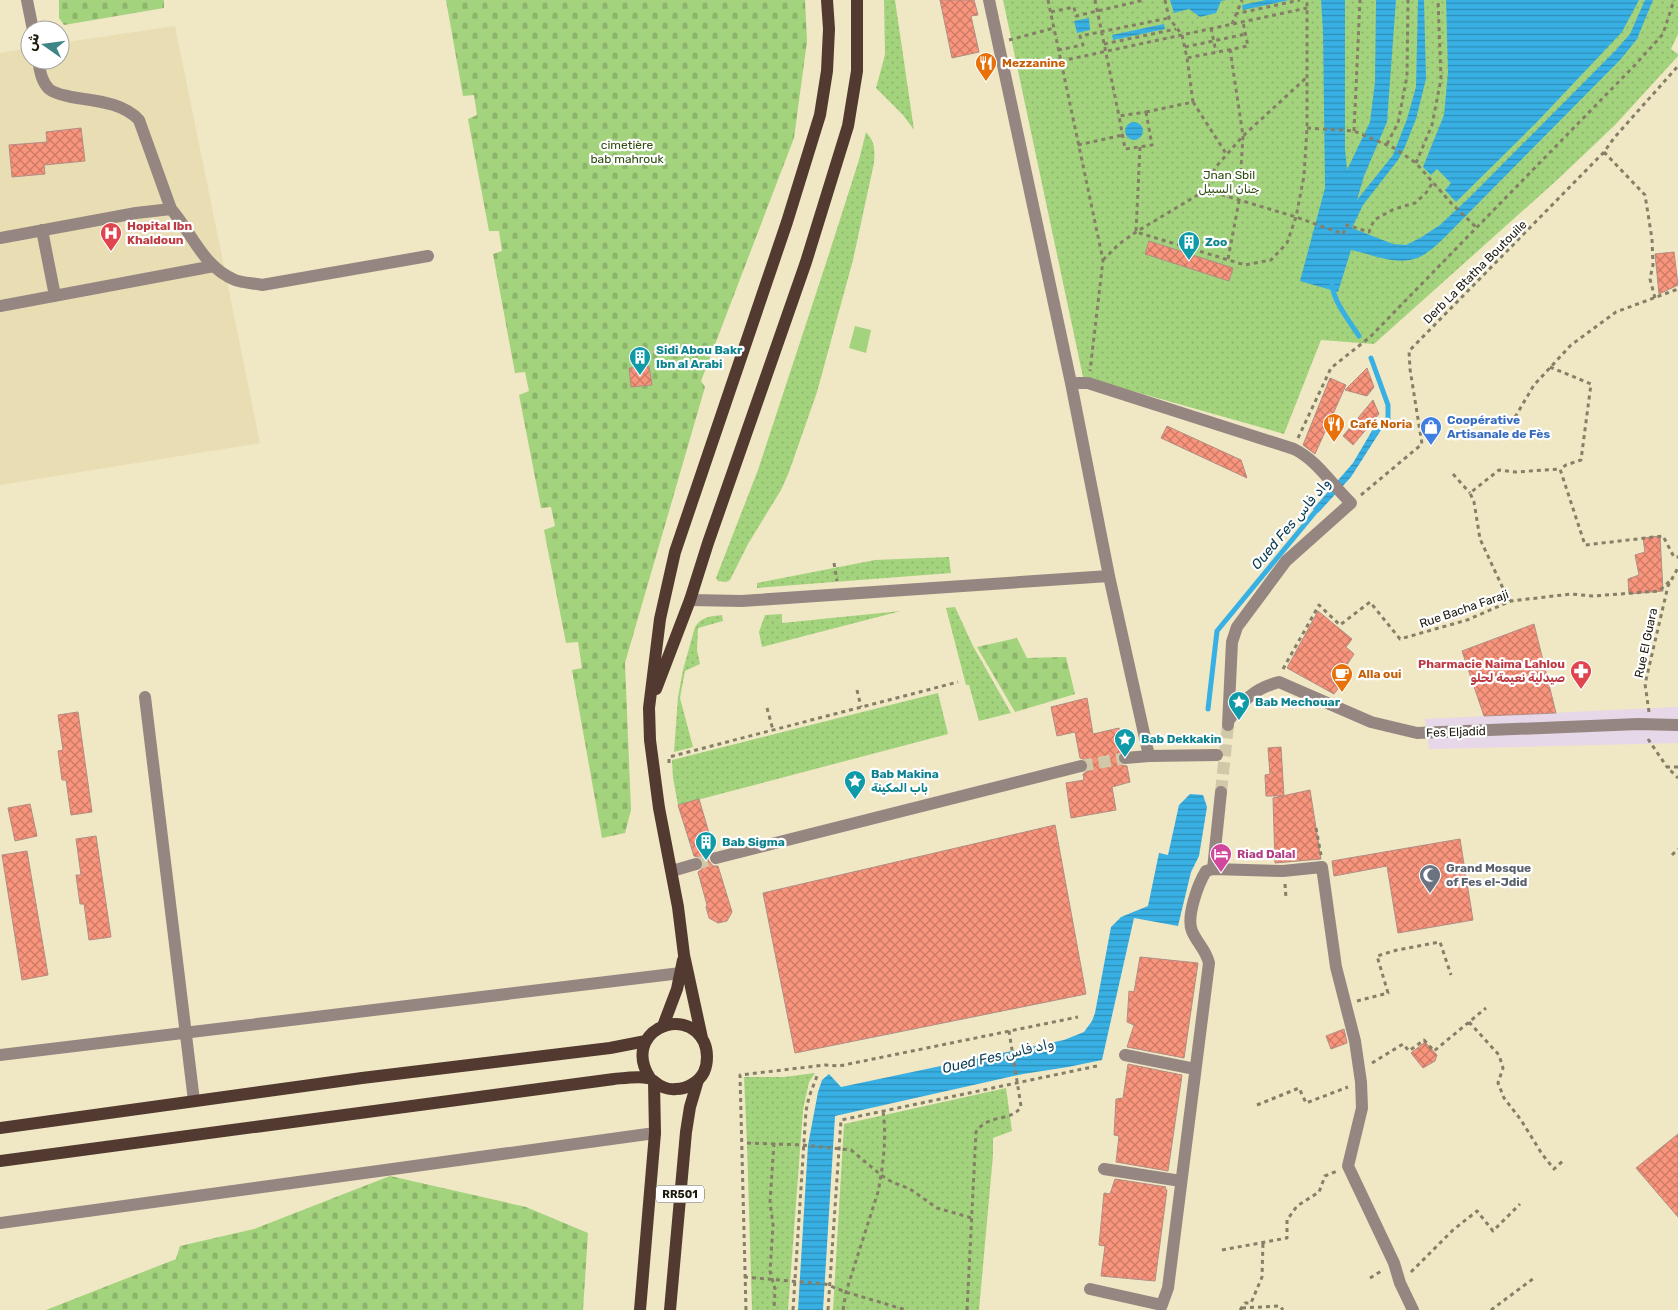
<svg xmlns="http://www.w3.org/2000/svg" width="1678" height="1310" font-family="Rubik,'Noto Naskh Arabic',sans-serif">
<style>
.commercial{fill:#e6d7e9}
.built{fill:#e8ddb3}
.grass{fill:url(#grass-dots)}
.cemetery{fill:url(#cemetery-stones)}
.garden{fill:#a4d37d}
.water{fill:url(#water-rules)}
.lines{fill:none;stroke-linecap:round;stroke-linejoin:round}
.stream{stroke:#38b0e4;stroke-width:5}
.building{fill:url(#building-cross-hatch);stroke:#b18d84}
.minor-tunnel{stroke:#d0c8a8;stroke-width:12;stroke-dasharray:12 6;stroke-linecap:butt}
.path{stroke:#867f68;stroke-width:3;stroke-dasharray:4 4;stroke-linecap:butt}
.minor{stroke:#968681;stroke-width:12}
.major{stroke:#533a31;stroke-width:12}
.labels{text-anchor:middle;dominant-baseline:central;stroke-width:4.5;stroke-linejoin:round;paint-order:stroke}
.shield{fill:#fff;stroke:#605d55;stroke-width:1}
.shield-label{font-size:11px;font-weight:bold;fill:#1c180c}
.food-label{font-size:12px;font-weight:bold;fill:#c56008;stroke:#fff;text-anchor:start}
.park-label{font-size:12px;fill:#2f4d0f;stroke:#fff}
.health-label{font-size:12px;font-weight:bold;fill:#be3a42;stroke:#fff;text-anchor:start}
.culture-label{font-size:12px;font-weight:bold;fill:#0d838f;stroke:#fff;text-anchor:start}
.street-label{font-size:12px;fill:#1c180c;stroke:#fff}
.shop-label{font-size:12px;font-weight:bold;fill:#366cbe;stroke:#fff;text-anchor:start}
.hotel-label{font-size:12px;font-weight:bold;fill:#b23c85;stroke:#fff;text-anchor:start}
.worship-label{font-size:12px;font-weight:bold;fill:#5b616d;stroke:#fff;text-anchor:start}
.water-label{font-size:14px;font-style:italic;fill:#0e4055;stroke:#fff}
</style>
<defs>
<pattern id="grass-dots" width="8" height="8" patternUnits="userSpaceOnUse" patternTransform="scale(1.25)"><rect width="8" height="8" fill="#a4d37d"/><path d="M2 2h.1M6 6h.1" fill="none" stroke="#8db46b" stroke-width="1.8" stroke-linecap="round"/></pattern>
<pattern id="cemetery-stones" width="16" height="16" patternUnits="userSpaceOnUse" patternTransform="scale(1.25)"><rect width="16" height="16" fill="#a4d37d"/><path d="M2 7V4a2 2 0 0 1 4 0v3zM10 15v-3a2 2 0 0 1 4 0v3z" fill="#8db46b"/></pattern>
<pattern id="water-rules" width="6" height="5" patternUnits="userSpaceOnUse" patternTransform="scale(1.25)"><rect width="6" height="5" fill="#38b0e4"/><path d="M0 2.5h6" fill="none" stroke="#2e8eb7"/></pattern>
<pattern id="building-cross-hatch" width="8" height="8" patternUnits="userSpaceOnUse" patternTransform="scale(1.25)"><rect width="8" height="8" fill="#fa957d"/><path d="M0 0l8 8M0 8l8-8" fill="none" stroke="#ca7965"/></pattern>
</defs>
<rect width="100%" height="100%" fill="#f0e7c4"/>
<path class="commercial" d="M1678,707V743L1429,749L1425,719Z"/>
<path class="built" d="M175,26L260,443L0,485V53L30,48V60H60V43Z"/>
<path class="grass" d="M884,0H895L914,130L903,115L876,88L885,55Z
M1003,0H1678V34L1671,49L1678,54V56L1615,125L1556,181L1374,344L1321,340L1284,434L1083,377Z
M866,132C875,142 875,150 874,163L853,260L817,392L789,472L781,490L748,544L730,580L726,582L718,581L716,578L758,470L828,257L859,160Z
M949,557L951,573L757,588V583L875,560Z
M955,607L973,646L1011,713L979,721L969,685H966L946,608Z
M901,611L762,647L759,632L765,615L782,614V623Z
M722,615L723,621L698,628L697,650L700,664L685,671L680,698L693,747L674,752L678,697L683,670L695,627C701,617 711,616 722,615Z
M938,693L948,734L678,805L673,778L672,760Z
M815,1073L809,1082L803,1110L788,1310H752L747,1143L744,1077H784Z
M1006,1088L1012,1131L993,1138V1155L979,1310H833L844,1124Z"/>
<path class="cemetery" d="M59,0H164V8L64,25L59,18Z
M446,0H805L807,41L794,138L701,381L705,387L625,663L631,810L625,833L602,838L572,670L582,668L578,642L566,643L544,530L555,526L551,507L541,508L519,395L529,391L525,372L515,373L493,254L502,251L499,231H489L468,119L477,115L474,95L463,96Z
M1017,638L1027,658L1066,657L1075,694L1015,712L977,647Z
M390,1176L526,1207L588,1233L583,1310H46L176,1259L180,1246L254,1229Z"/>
<path class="garden" d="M855,326L871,330L866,353L849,348Z"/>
<path class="water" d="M1170,0H1226L1221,1L1216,13L1200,17L1189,9L1174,13Z
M1266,0H1289L1243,10L1242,5Z
M1321,0H1345V149L1347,170L1370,122L1375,82L1376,0H1396L1387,122L1364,176L1357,200L1393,155L1407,119L1416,87L1418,0H1424L1426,79L1416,119L1404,149L1398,160L1363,205L1352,228L1393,244L1406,245L1420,238L1440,225L1470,197L1615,51L1630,34L1645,0H1653L1637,39L1621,59L1448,234C1439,243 1428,254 1417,258C1396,266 1371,254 1351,250L1338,292L1300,281L1325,188L1323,31Z
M1446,0H1639L1622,32L1536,123L1456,202L1445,190L1451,183L1437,169L1431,175L1423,167L1444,115L1448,72Z
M1089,18L1090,30L1077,33L1074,21Z
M1164,24L1165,29L1113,40L1112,35Z
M1125 131a9 9 0 1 1 18 0a9 9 0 1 1-18 0Z
M1373,429L1381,430L1351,477L1318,513L1313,509L1353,463Z
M1190,794L1203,795L1207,807L1199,856L1191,872L1178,926L1134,918L1102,1060L1068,1067L1023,1074L835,1116L823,1310H798L808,1145L818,1092L822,1080L829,1074L841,1087L1064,1040L1084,1032L1092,1021L1095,1013L1111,927L1121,917L1148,906L1159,853L1168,855L1179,805Z"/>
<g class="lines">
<path class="stream" d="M1332,284C1333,301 1350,322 1359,336
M1371,358L1388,405V419L1374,434
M1208,709L1217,631L1320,506"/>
</g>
<path class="building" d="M940,0H974L978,15L971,16L979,52L952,58Z
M81,128L85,161L44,165L45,174L12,177L9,145L47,142L46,132Z
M1149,241L1233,268L1229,281L1145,254Z
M1674,252L1678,285L1659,294L1655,254Z
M649,366L652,385L631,387L629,368Z
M1367,368L1374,387L1367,396L1345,390Z
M1330,378L1346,385L1315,454L1303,445Z
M1373,400L1379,414L1353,445L1343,436Z
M1167,426L1241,460L1247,478L1161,438Z
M1660,536L1663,591L1629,594L1628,579L1639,575L1635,555L1645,552L1643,538Z
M1318,611L1352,639L1346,647L1354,654L1337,680L1342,683L1334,694L1287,668Z
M1534,624L1556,713L1484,716L1462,651Z
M1087,698L1093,734L1119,728L1124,750L1118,754L1117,759L1121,765L1127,766L1130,782L1112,787L1116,810L1071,818L1066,783L1084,780L1083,774L1087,771L1089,764L1086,760L1080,758L1075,732L1057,736L1051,707Z
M78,712L92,812L71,815L66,780H62L58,751L63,750L58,715Z
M1281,747L1284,796H1266L1265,775L1270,774L1268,748Z
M1310,790L1321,859L1275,863L1273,798Z
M699,799L714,850L708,855V860L713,866H718L732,912L727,921L718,923L709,918L706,907L707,905L698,872L702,869L704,862L701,858L694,856L678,805Z
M30,804L37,836L15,841L8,808Z
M1055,825L1086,994L795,1053L763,893Z
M96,836L111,937L89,940L84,904H80L76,875H81L76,839Z
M1460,839L1473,920L1398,933L1387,866L1334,876L1332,861Z
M27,851L48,975L22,980L2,855Z
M1140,957L1198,963L1184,1058L1127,1047L1134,1025L1127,1022L1129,991L1134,992Z
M1344,1029L1347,1043L1331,1049L1326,1036Z
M1425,1042L1437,1055L1435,1061L1423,1068L1411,1053Z
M1128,1064L1182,1075L1168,1171L1116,1162L1119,1136L1114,1135L1116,1099L1123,1098Z
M1678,1134V1217L1636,1168Z
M1115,1179L1166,1187L1165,1189L1167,1190L1155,1281L1101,1276L1105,1246L1099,1245L1104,1193L1110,1194Z"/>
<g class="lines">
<path class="minor-tunnel" d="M1081,766L1125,758
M1221,792L1228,725
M696,864L716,858"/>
<path class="path" d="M1048,0L1103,260L1090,371
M1095,0L1119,116
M1165,0L1169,18L1182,35L1187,58L1248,46L1243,22
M1051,12L1074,7L1076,16L1144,0
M1235,14L1300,0
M1232,24L1242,0
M1211,28L1216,52
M1009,40L1054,28
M1104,44L1176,29
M1185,47L1246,34
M1058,50L1083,45L1080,36L1169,18
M1061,61L1307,8
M1193,102L1227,155
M1146,112L1152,145L1125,149L1119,116Z
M1146,112L1193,102L1187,58
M1307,128L1354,131L1394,148L1416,163L1452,204L1476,227
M1354,131L1360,0
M1387,144L1398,123L1407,76L1408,0
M1078,145L1123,135
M1140,147L1136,232L1245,265L1271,260L1287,243L1296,217L1304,176L1307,128V0
M1604,152L1645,195L1652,239L1653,265L1650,279L1655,298
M1416,163L1432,125L1441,79L1438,0
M1206,190L1296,217L1343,234L1347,225L1369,232L1374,220L1394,209L1415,203L1426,193L1433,182
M1228,259L1239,201L1243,136L1230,49
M1103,260L1119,244L1136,232L1206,190L1215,168L1243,136L1307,77
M1550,367L1591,384L1581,460L1566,465L1560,469
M1511,424L1534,385L1571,345L1616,312L1678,289
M1298,438L1331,368L1370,337L1635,65L1663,34L1674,0
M1453,474L1470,493
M1361,495L1422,444L1410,369L1409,351L1604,152L1614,138L1678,66
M834,563L837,581
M1511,601L1507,597L1480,539L1474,502L1470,493L1499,470L1516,472L1560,469L1585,545L1663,536L1674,557H1678
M1283,669L1319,605L1340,625L1370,602L1400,639L1467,620L1511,601L1571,594L1593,596L1659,591L1673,578
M857,690L861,707
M767,708L773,730
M1649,712L1645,684L1668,586L1678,568
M1648,739L1667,767
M669,763V757L958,682
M1678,767H1667L1678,778
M1316,828L1321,855
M1672,855L1678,849
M1285,884L1286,898
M1357,1001L1388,993L1377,956L1397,950L1440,942L1451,975
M1469,1022L1499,1055L1503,1068L1498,1083L1504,1098L1521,1120L1542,1154L1554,1169L1565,1159
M1372,1063L1403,1044L1409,1051L1424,1040L1434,1051L1486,1008
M1257,1105L1299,1088L1306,1103L1348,1087
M747,1143L803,1145L851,1150L881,1175L892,1182L910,1189L937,1208L972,1218
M774,1143L770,1202L773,1225L770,1271L775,1289L774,1310
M1222,1250L1287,1238V1220L1297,1206L1319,1192L1325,1176L1337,1171
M1411,1272L1453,1230L1477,1211L1493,1231L1520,1204
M744,1277L825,1284L846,1292L906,1310
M1370,1278L1383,1270
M1242,1308L1280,1306L1283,1310
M746,1310L740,1075L825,1065L839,1066L1078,1017
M793,1310L806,1111L809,1097L817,1076
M828,1310L841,1120L1097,1066
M843,1310L846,1292L878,1192C883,1166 887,1138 883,1111
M967,1310L976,1132C988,1113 1014,1122 1021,1106L1009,1031
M1240,1310L1245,1303H1251L1262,1277L1263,1242
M1491,1310L1534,1278"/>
<path class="minor" d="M27,0L33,30
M38,60C40,70 41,81 49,89C55,94 64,95 71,97C95,101 122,102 139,120L171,209
M42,230L55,296
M0,238L136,213L171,209C192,233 203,267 235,280C243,283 253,283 262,285L428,256
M0,306L214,266
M1071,383H1088L1294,449C1318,461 1332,485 1351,503L1286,561L1237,627L1232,642L1228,725
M1109,576L1149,756L1217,755
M690,600L742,601L1109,576L1071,383L989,0
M145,697L194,1101
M1229,720C1243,700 1254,689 1279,682L1371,722L1417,733L1638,724L1678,725
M1125,758L1149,756
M716,858L1081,766
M1213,869L1221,792
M672,871L696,864
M0,1055L681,973
M1125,1055L1195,1069
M1104,1169L1181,1181
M0,1223L655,1133
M1090,1289L1162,1305
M1160,1310L1168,1288L1209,963C1206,950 1197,943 1192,931C1186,917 1198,884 1206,871L1213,869L1283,871L1322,867L1336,967L1355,1041L1361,1082L1362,1108L1348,1166L1394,1263L1400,1283L1413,1310"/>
<path class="major" d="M656,689L690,600L708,543L806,262L848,126L857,71V0
M663,1026L677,989L683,960
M702,1038L684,955L678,907L659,808L650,740L649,708L660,619L675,552L787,222L820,115L827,71L829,29L827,0
M0,1128L362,1078L610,1048L646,1041
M0,1161L614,1079C625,1078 638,1076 648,1078C652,1079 652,1080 655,1082C661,1087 668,1090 676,1089C687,1089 699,1082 704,1072C708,1063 708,1051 704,1042C684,1003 621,1033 650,1078
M640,1310L655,1133L654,1082
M670,1310L686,1132L690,1107L698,1080"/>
</g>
<defs>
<g id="restaurant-pin" transform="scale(1.125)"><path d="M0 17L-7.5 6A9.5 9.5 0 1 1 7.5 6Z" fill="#e8710a" stroke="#fff"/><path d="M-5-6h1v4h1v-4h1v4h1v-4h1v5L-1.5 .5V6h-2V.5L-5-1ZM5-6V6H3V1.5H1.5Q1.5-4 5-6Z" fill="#fff"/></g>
<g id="hospital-pin" transform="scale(1.125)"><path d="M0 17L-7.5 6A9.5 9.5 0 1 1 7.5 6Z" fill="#e0444e" stroke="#fff"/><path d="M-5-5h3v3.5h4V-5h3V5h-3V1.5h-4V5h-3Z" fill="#fff"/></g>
<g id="building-pin" transform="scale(1.125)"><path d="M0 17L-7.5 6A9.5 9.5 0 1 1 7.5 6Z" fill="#0f9aa8" stroke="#fff"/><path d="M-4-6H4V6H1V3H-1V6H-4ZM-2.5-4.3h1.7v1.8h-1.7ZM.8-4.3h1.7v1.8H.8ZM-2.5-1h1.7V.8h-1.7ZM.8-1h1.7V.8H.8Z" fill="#fff"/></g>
<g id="shop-pin" transform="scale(1.125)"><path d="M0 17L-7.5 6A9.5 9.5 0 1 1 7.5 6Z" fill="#3f7fe0" stroke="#fff"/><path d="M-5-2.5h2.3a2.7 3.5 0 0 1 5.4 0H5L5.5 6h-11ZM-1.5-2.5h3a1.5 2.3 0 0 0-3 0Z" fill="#fff"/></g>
<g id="pharmacy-pin" transform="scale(1.125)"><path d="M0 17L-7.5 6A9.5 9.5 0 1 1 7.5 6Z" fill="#e0444e" stroke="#fff"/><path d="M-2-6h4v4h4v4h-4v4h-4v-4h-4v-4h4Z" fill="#fff"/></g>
<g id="cafe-pin" transform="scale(1.125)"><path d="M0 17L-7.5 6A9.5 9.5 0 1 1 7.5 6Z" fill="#e8710a" stroke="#fff"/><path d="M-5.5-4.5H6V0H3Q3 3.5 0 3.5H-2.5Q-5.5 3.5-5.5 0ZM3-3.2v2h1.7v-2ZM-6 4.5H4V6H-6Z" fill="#fff"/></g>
<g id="sight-pin" transform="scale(1.125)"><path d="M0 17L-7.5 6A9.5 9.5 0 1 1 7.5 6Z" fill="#0f9aa8" stroke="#fff"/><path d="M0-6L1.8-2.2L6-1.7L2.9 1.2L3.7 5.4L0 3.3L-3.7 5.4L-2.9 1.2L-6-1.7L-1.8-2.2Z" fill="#fff"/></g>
<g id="hotel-pin" transform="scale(1.125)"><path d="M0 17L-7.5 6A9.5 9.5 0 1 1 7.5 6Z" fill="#d1479c" stroke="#fff"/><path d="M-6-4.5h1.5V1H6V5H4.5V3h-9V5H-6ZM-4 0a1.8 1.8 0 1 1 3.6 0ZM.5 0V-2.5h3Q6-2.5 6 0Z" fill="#fff"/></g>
<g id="mosque-pin" transform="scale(1.125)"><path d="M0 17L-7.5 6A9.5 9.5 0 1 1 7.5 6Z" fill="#6b7280" stroke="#fff"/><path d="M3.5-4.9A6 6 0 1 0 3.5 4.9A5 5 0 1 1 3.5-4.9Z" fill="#fff"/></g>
</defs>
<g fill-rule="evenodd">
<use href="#restaurant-pin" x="986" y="63"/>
<use href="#hospital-pin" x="111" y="233"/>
<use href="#building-pin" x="1189" y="242"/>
<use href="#building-pin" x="640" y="357"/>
<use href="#restaurant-pin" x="1334" y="424"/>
<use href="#shop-pin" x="1431" y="427"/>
<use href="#pharmacy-pin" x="1581" y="671"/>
<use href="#cafe-pin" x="1342" y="674"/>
<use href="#sight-pin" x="1239" y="702"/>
<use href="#sight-pin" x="1125" y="739"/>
<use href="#sight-pin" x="855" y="781"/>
<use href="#building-pin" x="706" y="842"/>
<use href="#hotel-pin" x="1221" y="854"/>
<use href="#mosque-pin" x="1430" y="875"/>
</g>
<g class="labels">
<rect class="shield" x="656" y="1185.5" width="48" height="17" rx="4"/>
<g class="shield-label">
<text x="680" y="1194">RR501</text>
</g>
<g class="food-label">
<text x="1002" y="63">Mezzanine</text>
<text x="1350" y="424">Café Noria</text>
<text x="1358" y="674">Alla oui</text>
</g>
<g class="park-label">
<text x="627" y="145">cimetière<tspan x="627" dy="14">bab mahrouk</tspan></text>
<text x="1229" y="175">Jnan Sbil<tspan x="1229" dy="14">جنان السبيل</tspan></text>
</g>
<g class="health-label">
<text x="127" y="226">Hopital Ibn<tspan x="127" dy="14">Khaldoun</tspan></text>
<text x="1565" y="664" text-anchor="end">Pharmacie Naima Lahlou<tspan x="1565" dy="14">صيدلية نعيمة لحلو</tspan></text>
</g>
<g class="culture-label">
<text x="1205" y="242">Zoo</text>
<text x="656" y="350">Sidi Abou Bakr<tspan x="656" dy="14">Ibn al Arabi</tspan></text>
<text x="1255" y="702">Bab Mechouar</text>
<text x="1141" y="739">Bab Dekkakin</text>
<text x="871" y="774">Bab Makina<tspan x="871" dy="14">باب المكينة</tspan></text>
<text x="722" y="842">Bab Sigma</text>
</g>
<g class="street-label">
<text transform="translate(1475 272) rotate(-45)">Derb La Btatha Boutouile</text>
<text transform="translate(1464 609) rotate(-19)">Rue Bacha Faraji</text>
<text transform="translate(1646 643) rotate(-78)">Rue El Guara</text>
<text transform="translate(1456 732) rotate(-2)">Fes Eljadid</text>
</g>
<g class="shop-label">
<text x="1447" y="420">Coopérative<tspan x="1447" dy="14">Artisanale de Fès</tspan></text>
</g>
<g class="hotel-label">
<text x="1237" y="854">Riad Dalal</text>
</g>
<g class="worship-label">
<text x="1446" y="868">Grand Mosque<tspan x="1446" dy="14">of Fes el-Jdid</tspan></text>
</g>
<g class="water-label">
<text transform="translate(1291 524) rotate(-50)">Oued Fes واد فاس</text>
<text transform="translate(998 1056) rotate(-13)">Oued Fes واد فاس</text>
</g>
</g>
<g transform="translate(45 45) rotate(284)"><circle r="24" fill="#ffffff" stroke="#a4a39e"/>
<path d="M0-4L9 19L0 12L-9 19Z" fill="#3e8685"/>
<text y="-8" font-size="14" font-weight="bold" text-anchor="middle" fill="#1c180c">ش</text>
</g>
</svg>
